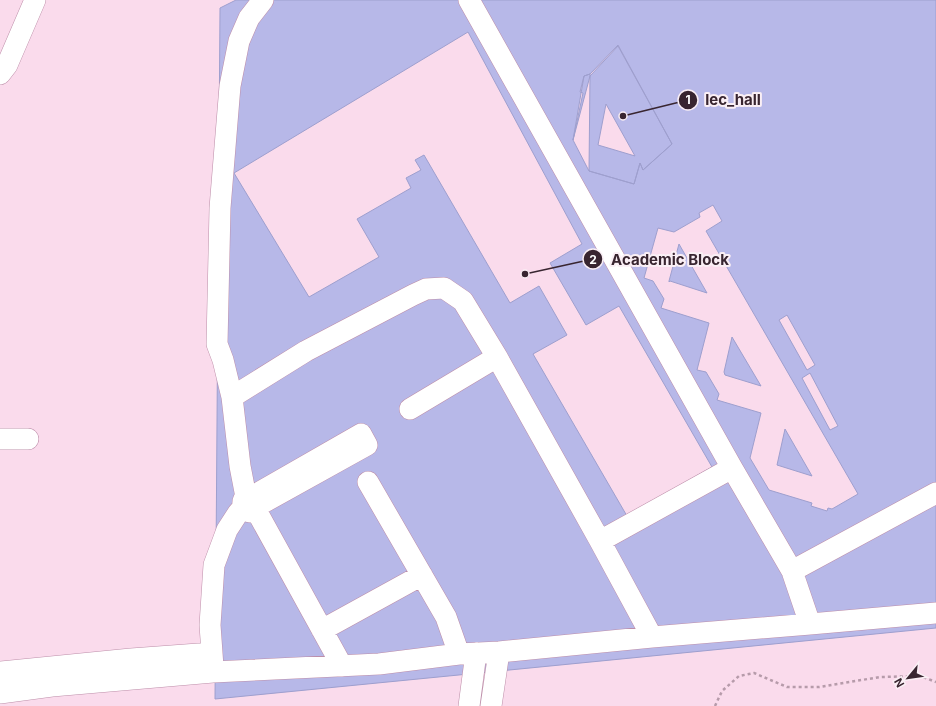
<svg xmlns="http://www.w3.org/2000/svg" width="936" height="706" viewBox="0 0 936 706" font-family="Inter,sans-serif">
	<style>
		.building { fill: #b7b8e8; stroke: #9e9fce; fill-rule: evenodd }
		.lines { fill: none; stroke-linecap: round; stroke-linejoin: round }
		.minor-casing { stroke: #bd8ea9; stroke-width: 22 }
		.path { stroke: #b69baa; stroke-width: 2.5; stroke-dasharray: 3 3; stroke-linecap: butt }
		.minor { stroke: #fff; stroke-width: 21 }
		.leader { fill: none; stroke: #382530; stroke-width: 1.5 }
		.callout-dot { fill: #382530; stroke: #faeff5; stroke-width: 1.5 }
		.mark-label { font-size: 12px; text-anchor: middle; font-weight: bold; fill: #fff }
		.callout-label { font-size: 15px; text-anchor: middle; font-weight: bold; fill: #382530; stroke: #faeff5; stroke-width: 4; stroke-linejoin: round; paint-order: stroke }
	</style>
	<rect width="100%" height="100%" fill="#fadbec"/>
	<!-- building -->
	<path class="building" d="M236 0H936V628L215 699 220 8Z
		M468 32 582 244 550 263 586 325 619 306 712 467 627 516 533 354 567 335 539 286 510 303 424 155 415 160 421 170 406 178 411 188 357 219 379 257 309 297 234 173Z
		M618 45 672 144 643 170 640 163 634 184 589 171 590 76 573 140 584 76 590 74Z
		M618 46 672 144 643 170 640 163 634 184 589 171 573 140 583 93 580 92 584 76 590 74V76ZM606 104 635 156 598 145Z
		M713 205 722 221 706 231 858 494 832 509 828 508 827 511 811 506 812 503 769 490 750 458 761 413 717 400 719 394 706 372 697 370 709 323 661 308 664 299 653 281 644 278 658 228 674 232 700 217 699 213ZM679 244 707 293 670 281 669 282V281ZM732 337 761 386 725 375 724 372ZM785 429 812 476 777 465Z
		M787 315 815 365 807 370 779 320Z
		M810 373 838 426 830 430 802 378Z"/>
	<g class="lines">
		<!-- minor casing -->
		<g class="minor-casing">
			<path id="minor" d="M469 0 732 468 792 571 810 624
				M0 74 7 65 35 0
				M232 397 306 351 413 295 426 289 444 288 463 301 497 357 600 541 652 637
				M410 409 497 357
				M0 439H28
				M368 482 446 617 459 654
				M253 496C271 505 246 521 243 505 242 498 248 495 253 496L361 434 367 445 259 505
				M246 497 240 466 232 397 223 360 217 344 220 208 230 86 239 41 249 18 263 0
				M256 510 342 666
				M600 541 732 468
				M792 571 936 493
				M322 630 422 575
				M213 667 210 625 214 565 227 530 238 513 244 506
				M0 672 131 659 212 653
				M0 693 52 686 213 672 379 664 459 654 499 652 652 637 810 624 936 613
				M469 706 476 653
				M491 706 499 652"/>
		</g>
		<!-- path -->
		<path class="path" d="M715 706 722 691 739 676 754 673 787 687H819L880 677 920 676 936 682"/>
		<!-- minor -->
		<use href="#minor" class="minor"/>
	</g>
	<!-- callouts -->
	<path class="leader" d="M623 116L688 100M525 274L593 259"/>
	<g class="callout-dot">
		<circle cx="623" cy="116" r="4"/>
		<circle cx="525" cy="274" r="4"/>
		<circle cx="688" cy="100" r="10"/>
		<circle cx="593" cy="259" r="10"/>
	</g>
	<g class="mark-label">
		<text x="688" y="104">1</text>
		<text x="593" y="264">2</text>
	</g>
	<g class="callout-label">
		<text x="733" y="105">lec_hall</text>
		<text x="670" y="265">Academic Block</text>
	</g>
	<!-- north arrow -->
	<g transform="translate(908 678) rotate(241)" stroke="#faeff5" stroke-width="3" paint-order="stroke">
	<path d="M0-3L7 15L0 10L-7 15Z" fill="#382530"/>
	<text y="-6" font-size="11" font-weight="bold" text-anchor="middle" fill="#382530">N</text>
	</g>
</svg>
